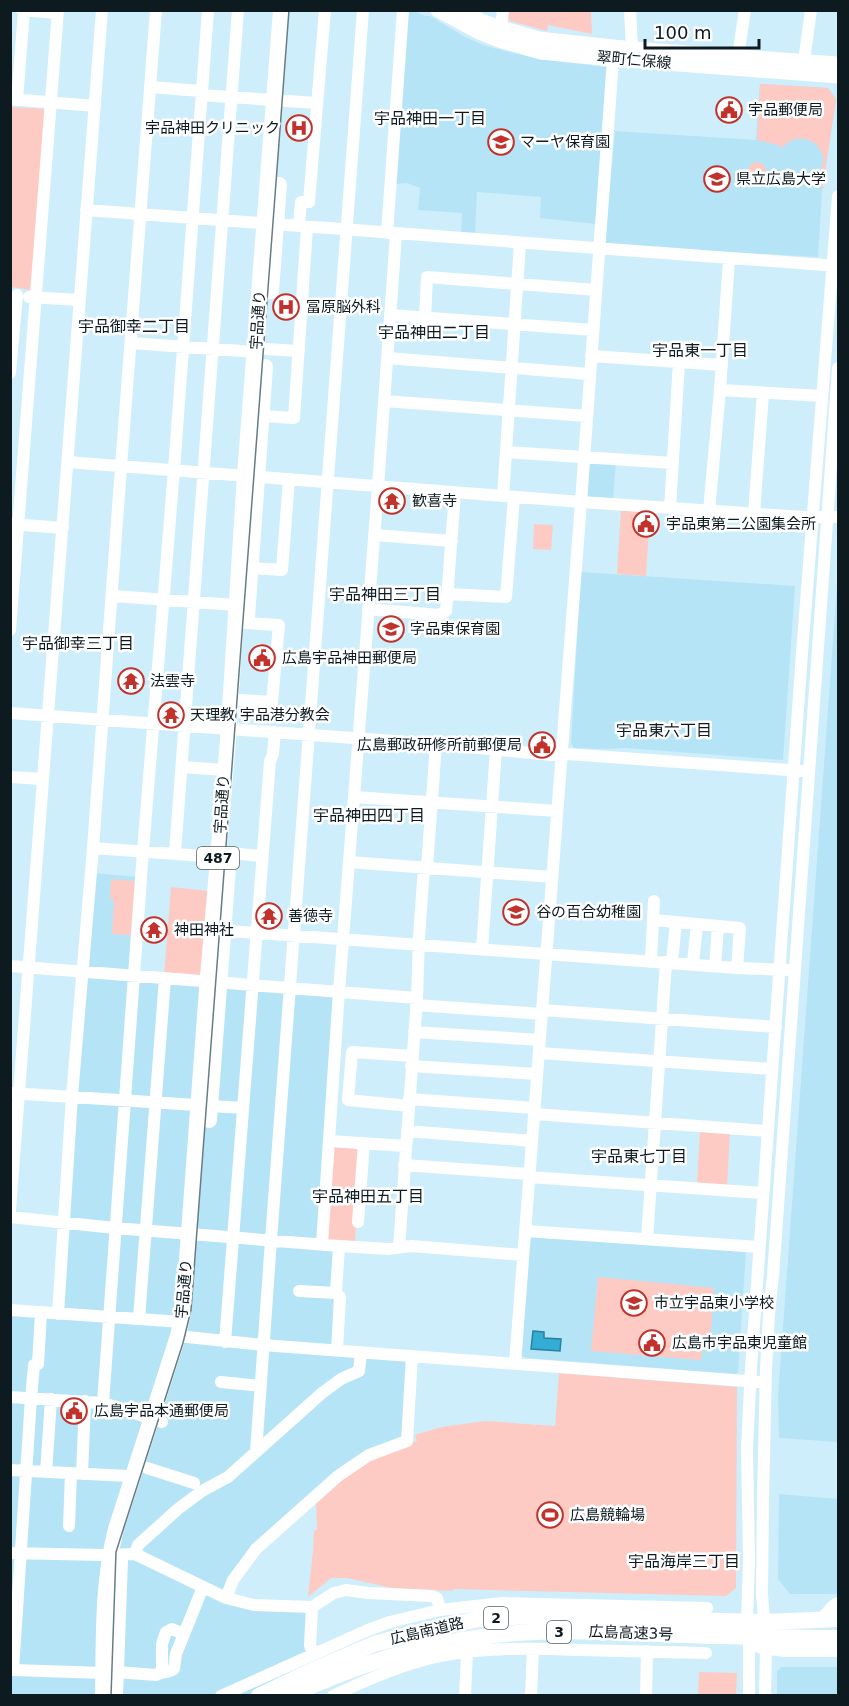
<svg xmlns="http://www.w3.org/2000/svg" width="849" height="1706" viewBox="0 0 849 1706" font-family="'DejaVu Sans','Noto Sans JP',sans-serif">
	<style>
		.built { fill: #b5e4f7 }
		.green { fill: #fdcbc3 }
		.water { fill: #33add5; stroke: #28819f; stroke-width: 1.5 }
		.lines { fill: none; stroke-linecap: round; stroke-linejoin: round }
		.minor { stroke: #fff; stroke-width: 12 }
		.major { stroke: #fff; stroke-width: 15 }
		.highway { stroke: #fff; stroke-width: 16 }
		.tram { stroke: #677d86; stroke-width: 1.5 }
		.labels { text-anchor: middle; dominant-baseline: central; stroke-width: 5; stroke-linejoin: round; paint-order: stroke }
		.shield { fill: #fff; stroke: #565f64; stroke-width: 1.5 }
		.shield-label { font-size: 14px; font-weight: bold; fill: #0d1b21 }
		.street-label { font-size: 15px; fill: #0d1b21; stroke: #fff }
		.poi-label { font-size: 15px; fill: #0d1b21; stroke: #fff; text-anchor: start }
		.neighbourhood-label { font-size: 16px; fill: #0d1b21; stroke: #fff }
	</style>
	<rect width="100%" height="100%" fill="#cfeefb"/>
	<!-- built -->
	<path class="built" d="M407 11H414L425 16H430L465 37 486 46 509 52 539 59 606 67 609 70 596 224 540 218 541 197 477 192 475 236 461 235 462 213 418 210 420 188 407 183 394 184Z
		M760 84 828 88 836 99 822 192 818 257 608 245 605 242 615 131 756 140Z
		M589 459 616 461 613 499 586 497Z
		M581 572 795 586 783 760 625 748 605 749 574 748 571 743Z
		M838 572V1442L779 1438 778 1396Z
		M94 873 138 877 132 968 128 970 90 968 87 965Z
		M86 975 337 994 323 1244 338 1247 336 1350 412 1355 407 1441 370 1455 255 1552 226 1598 310 1607 309 1695H11L10 1310 58 1313Z
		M531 1237 744 1250 746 1252 738 1372 736 1374 527 1358 522 1356 521 1353 529 1243Z
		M779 1494 838 1499V1594H790L778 1579Z
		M782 1667H838V1695H777V1671Z"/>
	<!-- green -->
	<path class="green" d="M506 11H591L592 34 548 25 547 31 510 21 507 16Z
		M760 84 828 88 836 99 822 192C821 186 819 178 820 172 820 169 822 167 823 163 825 151 815 140 804 139 795 137 788 142 782 148L778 145 757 140Z
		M10 107 45 109 31 290 11 287Z
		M748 171a9 9 0 1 1 18 0a9 9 0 1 1-18 0Z
		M621 510 650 512 646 576 617 574Z
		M534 524 553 525 551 550 533 549Z
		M111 879 135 881 131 935 112 934 114 900 110 899Z
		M171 887 209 891 200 977 164 975Z
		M700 1129 730 1131 727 1187 697 1186Z
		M356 1146 361 1151 355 1244 328 1242 331 1147Z
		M598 1277 714 1288 710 1342 703 1341 701 1360 591 1351Z
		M559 1373 737 1387 736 1588 726 1596 453 1589V1591L392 1588 347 1578H331L308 1597 313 1552 314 1530H317L316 1500 349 1472 377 1455 417 1441 415 1435 441 1427 485 1421 555 1426Z
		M699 1672 737 1673 736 1695H698Z"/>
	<!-- water -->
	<path class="water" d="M533 1331 544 1332V1338L561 1339 560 1351 531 1349Z"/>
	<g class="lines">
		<!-- minor -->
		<path class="minor" d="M22 10 57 13
			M500 36 503 10
			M738 56 745 10
			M804 61 811 10
			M150 87 201 91
			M201 95 317 103
			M10 99 95 106
			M17 100 24 11
			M86 210 838 266
			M299 226 301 202H309L325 10
			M387 233 403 10
			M29 297 79 300
			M390 315 593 330
			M425 318 427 277 596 290
			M131 343 256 352
			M266 349 299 351
			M591 356 722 365
			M387 358 589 374
			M10 373 17 295
			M720 390 822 396
			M384 401 587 416
			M263 416 294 418 307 227
			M506 452 673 463
			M68 462 581 502 804 517H838
			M503 496 520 243
			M670 508 679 362
			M709 511 720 390 729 259
			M754 514 763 393
			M12 524 63 528
			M374 535 452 541
			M251 568 282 570 289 479
			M448 594 506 597 514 497
			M113 596 236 605
			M368 609 439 615 446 611 455 493
			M10 630 58 10
			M240 700 272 702 279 625 246 623
			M10 713 436 744 552 755 567 754 802 771
			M182 767 224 770
			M10 777 43 779
			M354 797 557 811
			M93 848 218 857
			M175 853 238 10
			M229 853 262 856
			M349 862 552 877
			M427 867 436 744
			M654 920 740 928 737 968
			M215 930 737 968 788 970
			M482 949 496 749
			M651 961 654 901
			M672 962 676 922
			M693 964 697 924
			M10 966 417 998
			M715 966 718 926
			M416 1005 542 1014
			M542 1010 776 1027
			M414 1032 540 1040
			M539 1053 772 1069
			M411 1066 537 1074
			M10 1093 243 1108
			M409 1099 534 1108
			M409 1106 348 1100 352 1052 412 1056
			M534 1114 768 1131
			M407 1131 532 1141
			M329 1141 406 1146
			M404 1165 529 1174
			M529 1177 763 1193
			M10 1210 102 10
			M10 1217 115 1228 339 1246 388 1249 411 1246 523 1255
			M358 1222 364 1143
			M526 1231 759 1247
			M647 1239 666 962
			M322 1244 339 991 378 487 396 234
			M399 1247 417 998 419 937 424 867
			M299 1291 336 1293
			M10 1310 182 1322
			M41 1313 38 1364 34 1365 31 1398 13 1670 103 1673
			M58 1314 72 1096 93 848 121 467 156 10
			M139 1319 165 978
			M178 1336 263 1345 759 1382
			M225 1342 270 761 273 754 275 732
			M337 1350 340 1297 336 1293 339 1246
			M515 1364 581 502 613 59 632 49 630 10
			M221 1382 261 1386
			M10 1397 103 1403 162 1422
			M103 1403 143 851 174 470 208 10
			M256 1452 271 1240 363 10
			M147 1468 194 1483
			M10 1470 128 1476 133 1477
			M46 1472 51 1399
			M82 1474 85 1401
			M69 1526 71 1473
			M10 1553 103 1555 135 1554 226 1598 254 1605 312 1607 334 1593 346 1590 368 1593 432 1596 437 1598 440 1610
			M135 1554 138 1545 178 1509 202 1491 228 1477 322 1393 341 1379 359 1371 361 1352
			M226 1598 233 1580 256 1549 338 1476 369 1455 407 1441 412 1356
			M312 1607 310 1645 313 1654
			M162 1671V1644L166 1632 172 1629 184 1634
			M116 1672 156 1675C162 1671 168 1673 174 1669L176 1654 203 1587
			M221 1696 368 1630 390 1622 440 1610 502 1603 707 1608
			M333 1696C366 1680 400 1665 436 1657 483 1647 530 1648 578 1650 621 1651 663 1652 706 1653
			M465 1696 467 1652
			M531 1696 533 1649
			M646 1696 647 1651
			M749 1696V1645L747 1622 749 1559 747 1448 751 1368 802 653 838 196
			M765 1696 766 1646 762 1594 763 1498 766 1369 769 1313 773 1276 838 368"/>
		<!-- major -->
		<path class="major" d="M438 10 477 31 499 40 541 52 613 59 838 76
			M460 10 481 21 501 28 539 39 632 49 838 64"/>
		<!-- highway -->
		<path class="highway" d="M271 291 279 185
			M247 617 265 367
			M209 1120 229 855
			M823 1620 834 1608 838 1605
			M761 1646 786 1649H838
			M103 1696C104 1640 102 1583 116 1529L178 1336 183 1314 207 989 228 740 245 475 281 10
			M115 1696 120 1560
			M259 1696 311 1671 374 1644 439 1627 480 1619 528 1616 763 1622 838 1619
			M289 1696C352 1666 420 1645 489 1636 546 1628 604 1632 661 1634 720 1637 779 1637 838 1638"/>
		<!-- tram -->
		<path class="tram" d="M111 1696 116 1552 183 1343 191 1310 289 10"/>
	</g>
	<!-- icons -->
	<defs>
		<g id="civic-ring" transform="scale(1.35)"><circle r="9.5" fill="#fff" stroke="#c0322b" stroke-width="1.5"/><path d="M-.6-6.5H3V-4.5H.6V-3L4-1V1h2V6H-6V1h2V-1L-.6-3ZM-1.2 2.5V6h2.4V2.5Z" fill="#c0322b"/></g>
		<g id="hospital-ring" transform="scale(1.35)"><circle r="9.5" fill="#fff" stroke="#c0322b" stroke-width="1.5"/><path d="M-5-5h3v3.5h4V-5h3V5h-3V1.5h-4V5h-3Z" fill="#c0322b"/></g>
		<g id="school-ring" transform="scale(1.35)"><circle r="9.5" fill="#fff" stroke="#c0322b" stroke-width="1.5"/><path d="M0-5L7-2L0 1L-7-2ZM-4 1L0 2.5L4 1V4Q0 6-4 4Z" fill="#c0322b"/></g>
		<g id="university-ring" transform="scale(1.35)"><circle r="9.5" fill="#fff" stroke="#c0322b" stroke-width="1.5"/><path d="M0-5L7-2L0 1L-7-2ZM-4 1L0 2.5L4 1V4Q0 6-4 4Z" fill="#c0322b"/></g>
		<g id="temple-ring" transform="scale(1.35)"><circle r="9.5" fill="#fff" stroke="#c0322b" stroke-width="1.5"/><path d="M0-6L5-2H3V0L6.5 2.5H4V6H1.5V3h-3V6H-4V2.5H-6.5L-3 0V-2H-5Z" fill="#c0322b"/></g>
		<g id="stadium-ring" transform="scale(1.35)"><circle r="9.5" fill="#fff" stroke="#c0322b" stroke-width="1.5"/><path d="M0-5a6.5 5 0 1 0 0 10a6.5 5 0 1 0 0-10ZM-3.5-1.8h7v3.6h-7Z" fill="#c0322b"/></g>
	</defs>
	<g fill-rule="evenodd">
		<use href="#civic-ring" x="729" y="110"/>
		<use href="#hospital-ring" x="299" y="128"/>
		<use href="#school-ring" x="501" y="142"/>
		<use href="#university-ring" x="717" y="179"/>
		<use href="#hospital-ring" x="286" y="307"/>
		<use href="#temple-ring" x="392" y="501"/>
		<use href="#civic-ring" x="646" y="524"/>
		<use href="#school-ring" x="391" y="629"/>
		<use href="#civic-ring" x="262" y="658"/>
		<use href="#temple-ring" x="131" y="681"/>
		<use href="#temple-ring" x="171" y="715"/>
		<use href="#civic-ring" x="542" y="745"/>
		<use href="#school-ring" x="516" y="912"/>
		<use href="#temple-ring" x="269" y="916"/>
		<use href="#temple-ring" x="154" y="930"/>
		<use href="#school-ring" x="634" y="1303"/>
		<use href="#civic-ring" x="652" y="1343"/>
		<use href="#civic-ring" x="74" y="1411"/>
		<use href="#stadium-ring" x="550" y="1515"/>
	</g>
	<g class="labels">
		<!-- shield labels -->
		<g class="shield">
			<rect x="197" y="847" width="42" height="22" rx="4.5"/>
			<rect x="484" y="1607" width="24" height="22" rx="4.5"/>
			<rect x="547" y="1621" width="24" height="22" rx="4.5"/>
		</g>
		<g class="shield-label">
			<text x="218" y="858">487</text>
			<text x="496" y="1618">2</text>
			<text x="559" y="1632">3</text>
		</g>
		<!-- street labels -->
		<g class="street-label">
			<text transform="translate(634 60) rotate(5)">翠町仁保線</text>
			<text transform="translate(258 320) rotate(-86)">宇品通り</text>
			<text transform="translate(222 804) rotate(-86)">宇品通り</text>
			<text transform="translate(184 1289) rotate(-85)">宇品通り</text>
			<text transform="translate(427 1631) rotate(-13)">広島南道路</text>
			<text transform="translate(631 1633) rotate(2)">広島高速3号</text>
		</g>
		<!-- poi labels -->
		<g class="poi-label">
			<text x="748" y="110">宇品郵便局</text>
			<text x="280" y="128" text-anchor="end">宇品神田クリニック</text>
			<text x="520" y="142">マーヤ保育園</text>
			<text x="736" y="179">県立広島大学</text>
			<text x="306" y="307">冨原脳外科</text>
			<text x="412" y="501">歓喜寺</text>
			<text x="666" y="524">宇品東第二公園集会所</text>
			<text x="410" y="629">字品東保育園</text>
			<text x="282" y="658">広島宇品神田郵便局</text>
			<text x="150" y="681">法雲寺</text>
			<text x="190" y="715">天理教 宇品港分教会</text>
			<text x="522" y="745" text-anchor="end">広島郵政研修所前郵便局</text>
			<text x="536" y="912">谷の百合幼稚園</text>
			<text x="288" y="916">善徳寺</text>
			<text x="174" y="930">神田神社</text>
			<text x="654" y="1303">市立宇品東小学校</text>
			<text x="672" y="1343">広島市宇品東児童館</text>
			<text x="94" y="1411">広島宇品本通郵便局</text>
			<text x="570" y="1515">広島競輪場</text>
		</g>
		<!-- neighbourhood labels -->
		<g class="neighbourhood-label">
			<text x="430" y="118">宇品神田一丁目</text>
			<text x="134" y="326">宇品御幸二丁目</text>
			<text x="434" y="332">宇品神田二丁目</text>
			<text x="700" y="350">宇品東一丁目</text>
			<text x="385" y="594">宇品神田三丁目</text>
			<text x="78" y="643">宇品御幸三丁目</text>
			<text x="664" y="730">宇品東六丁目</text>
			<text x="369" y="815">宇品神田四丁目</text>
			<text x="639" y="1156">宇品東七丁目</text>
			<text x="368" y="1196">宇品神田五丁目</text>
			<text x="684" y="1561">宇品海岸三丁目</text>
		</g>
	</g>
	<!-- border -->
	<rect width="849" height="1706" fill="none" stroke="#0d1b21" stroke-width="24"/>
	<!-- scale -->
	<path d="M645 39v9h114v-9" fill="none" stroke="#0d1b21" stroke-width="3"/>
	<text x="654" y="39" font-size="18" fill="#0d1b21" stroke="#ffffff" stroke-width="4.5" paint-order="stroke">100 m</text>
</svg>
